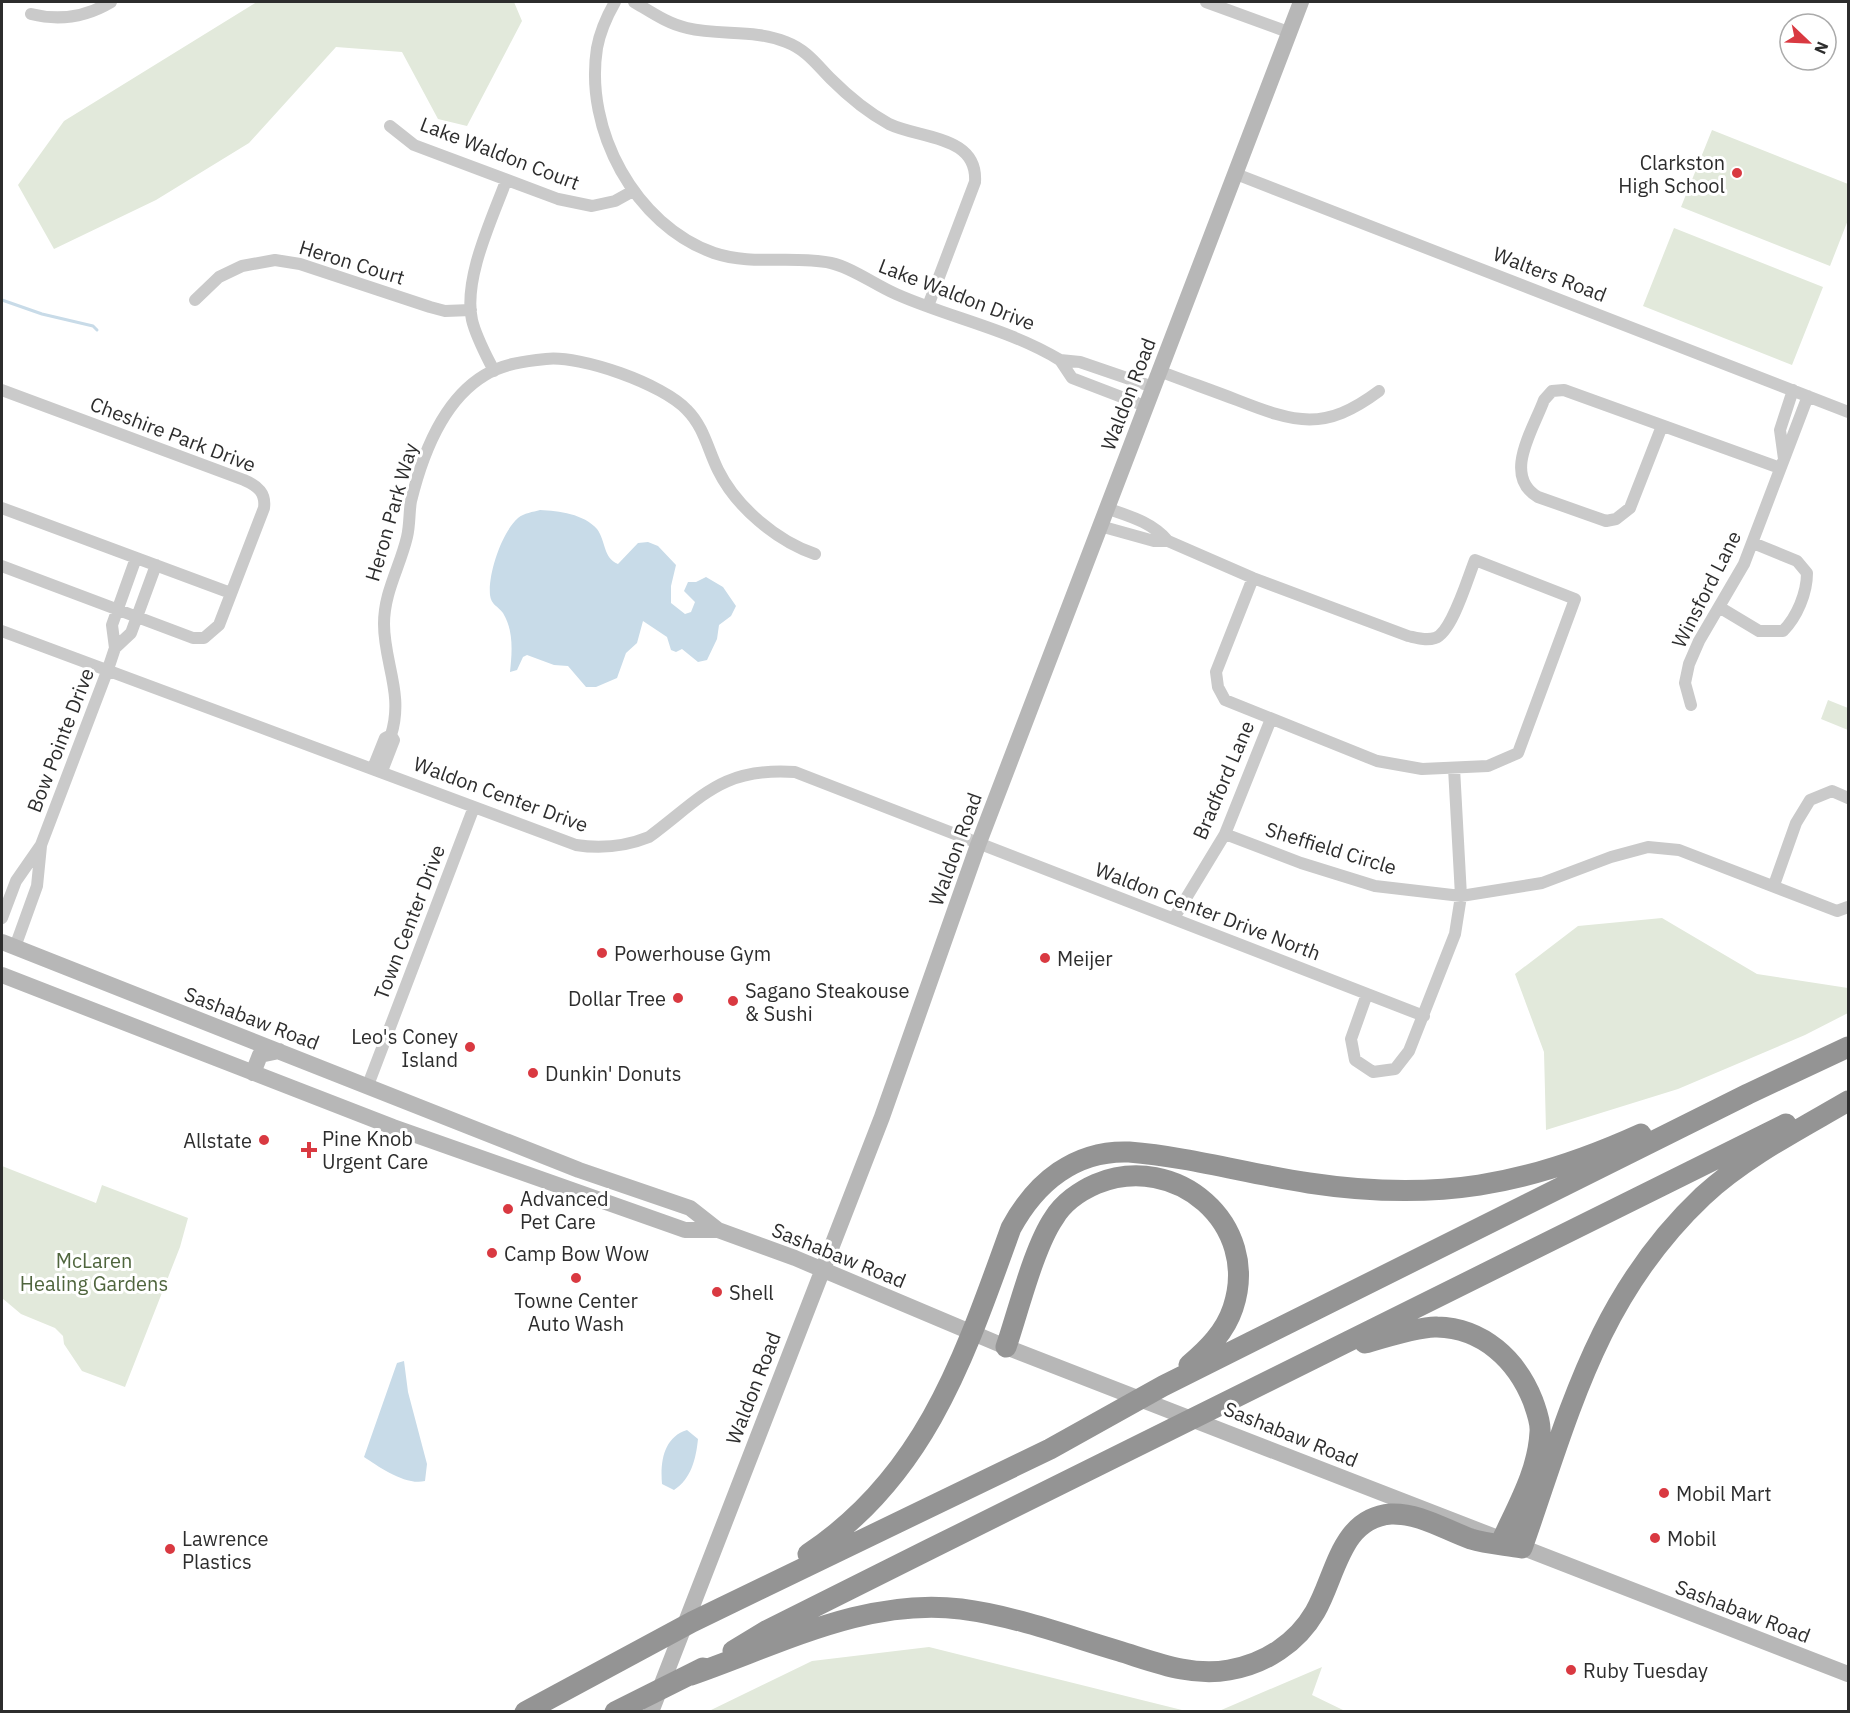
<svg xmlns="http://www.w3.org/2000/svg" width="1850" height="1713" viewBox="0 0 1850 1713" font-family="'IBM Plex Sans',sans-serif">
	<style>
		.green { fill: #e2e9db }
		.water { fill: #c8dbe8 }
		.lines { fill: none; stroke-linecap: round; stroke-linejoin: round }
		.stream { stroke: #c8dbe8; stroke-width: 3 }
		.street { stroke: #cacaca; stroke-width: 12 }
		.secondary { stroke: #b7b7b7; stroke-width: 16 }
		.highway { stroke: #949494; stroke-width: 21 }
		.poi-dot { fill: #d93941; stroke: #fff; stroke-width: 2 }
		.labels { text-anchor: middle; dominant-baseline: central; stroke-width: 6; stroke-linejoin: round; paint-order: stroke }
		.street-label { font-size: 20px; fill: #2d2d2d; stroke: #fff }
		.poi-label { font-size: 20px; fill: #2d2d2d; stroke: #fff; text-anchor: start }
		.park-label { font-size: 20px; fill: #4f653d; stroke: #fff }
	</style>
	<rect width="100%" height="100%" fill="#fff"/>
	<!-- green -->
	<path class="green" d="M257 2H514L522 21 467 126 438 119 402 52 336 47 249 143 156 200 54 249 18 185 64 121Z
		M1712 130 1848 184V220L1830 266 1681 207Z
		M1674 228 1823 287 1792 365 1643 306Z
		M1828 700 1848 708V730L1821 719Z
		M1662 918 1757 974 1848 988V1013L1805 1035 1678 1089 1546 1130 1544 1052 1515 974 1578 926Z
		M2 1166 96 1203 102 1185 188 1218 180 1247 125 1387 82 1371 64 1344 63 1336 55 1328 21 1314 2 1298Z
		M929 1647 1186 1711H709L812 1661Z
		M1322 1667 1312 1695 1345 1711H1219Z"/>
	<!-- water -->
	<path class="water" d="M540 510C559 511 584 514 597 529 606 541 603 558 618 564L638 543 648 542 658 546 676 565 671 586V603L685 614 691 612 695 602 684 591 688 582H696L706 577 723 587 736 606 731 616 719 625 717 639 707 660 698 662 682 649 676 652 671 650 667 637 643 621 637 643 626 653 617 678 596 687H586L568 666 554 665 527 655 523 657 517 670 510 672C512 653 514 631 503 613 498 606 491 605 490 595 488 573 502 532 518 518 524 513 533 512 540 510Z
		M404 1361 408 1392 427 1464 425 1481C406 1486 379 1467 364 1457L397 1363Z
		M687 1430 698 1439C696 1459 691 1479 674 1490L662 1484C660 1461 664 1437 687 1430Z"/>
	<g class="lines">
		<!-- stream -->
		<path class="stream" d="M2 300 42 314 93 326 97 330"/>
		<!-- street -->
		<path class="street" d="M615 2C607 16 600 32 597 48 584 130 635 225 714 253 753 266 792 255 831 263 853 268 875 285 896 294 950 318 1009 329 1060 360
			M634 2C651 12 668 24 687 28 720 36 754 29 786 42 807 50 817 65 831 79 848 96 869 113 889 124 920 139 978 135 975 182L928 306
			M1206 2 1288 32
			M31 14C59 21 86 17 111 2
			M390 126 414 145 558 199 592 206 615 201 633 191
			M1236 174 1848 412
			M195 300 219 277 242 266 275 260 300 264 430 307 445 311 471 310
			M494 371C486 355 476 337 472 320 463 279 492 219 506 181
			M1159 371C1185 381 1211 390 1237 400 1296 423 1324 432 1379 391
			M2 390 244 480C258 486 266 493 264 508L219 625 204 638H193L2 566
			M1793 390 1780 430 1784 459 1808 396
			M1145 406 1072 378 1060 360 1080 362 1153 387
			M1662 426 1630 508 1616 519 1606 521 1538 497C1502 476 1533 430 1544 400L1552 391 1564 390 1780 468
			M2 508 231 593
			M1100 526 1154 541H1168C1152 522 1129 516 1106 508
			M1168 541 1253 578 1408 636C1417 638 1426 641 1435 638 1452 633 1468 577 1475 560L1575 599 1518 753 1488 766 1422 769 1377 761 1225 700 1218 687 1216 672 1253 578
			M1719 607 1759 631H1783C1797 617 1807 593 1807 573L1797 561 1753 543
			M2 631 576 845C601 849 624 847 649 837 703 797 721 767 795 772L1424 1016
			M115 648 131 633 156 565
			M1691 705 1685 683 1689 664 1699 641 1744 564 1784 459
			M391 735C404 694 384 663 384 624 384 592 400 567 407 537 410 525 409 512 411 501 422 456 443 400 485 375 503 364 525 361 546 359 581 355 663 384 687 410 704 427 708 450 718 470 736 507 777 541 815 554
			M373 768 385 738 391 735 394 740 382 771
			M1225 834 1301 863 1375 886 1461 896 1542 883 1611 857 1648 847 1679 850 1837 911 1848 907
			M1774 885 1796 823 1810 800 1832 791 1848 798
			M2 918 16 881 41 845 108 669 115 648 112 625 136 558
			M1174 918 1225 834 1271 719
			M15 947 37 886 41 846
			M1367 994 1351 1039 1355 1060 1373 1072 1395 1069 1409 1051 1455 934 1461 896 1454 768
			M368 1085 474 807"/>
		<!-- secondary -->
		<path class="secondary" d="M2 942 579 1170 690 1208 718 1230 795 1258 1006 1347 1848 1674
			M2 975 393 1127 685 1230H718
			M253 1073 260 1055 279 1051
			M651 1712 882 1117 978 845 1301 2"/>
		<!-- highway -->
		<path class="highway" d="M1365 1343C1382 1338 1421 1326 1437 1327 1483 1328 1517 1360 1533 1401 1536 1410 1541 1422 1540 1432 1538 1471 1518 1505 1502 1540
			M1006 1347C1018 1312 1034 1247 1054 1218 1063 1203 1080 1191 1096 1184 1176 1151 1261 1224 1233 1308 1225 1332 1208 1349 1189 1365
			M808 1554C926 1476 965 1355 1011 1228 1036 1182 1075 1150 1129 1152 1190 1157 1249 1174 1309 1183 1435 1202 1526 1186 1641 1134
			M733 1651 766 1631 930 1549 1786 1124
			M691 1675C778 1645 867 1597 961 1609 1015 1616 1068 1636 1119 1651 1155 1662 1191 1677 1229 1670 1265 1664 1297 1643 1315 1612 1336 1576 1340 1518 1391 1514 1420 1513 1445 1530 1471 1539 1487 1544 1506 1545 1522 1548 1569 1415 1596 1297 1703 1196 1745 1157 1800 1129 1848 1101
			M525 1712 692 1622 1050 1449 1163 1386 1748 1094 1848 1047
			M615 1712 703 1668"/>
	</g>
	<!-- markers -->
	<g class="poi-dot">
		<circle cx="1737" cy="173" r="6"/>
		<circle cx="602" cy="953" r="6"/>
		<circle cx="1045" cy="958" r="6"/>
		<circle cx="678" cy="998" r="6"/>
		<circle cx="733" cy="1001" r="6"/>
		<circle cx="470" cy="1047" r="6"/>
		<circle cx="533" cy="1073" r="6"/>
		<circle cx="264" cy="1140" r="6"/>
		<path d="M306 1141h6v6h6v6h-6v6h-6v-6h-6v-6h6z"/>
		<circle cx="508" cy="1209" r="6"/>
		<circle cx="492" cy="1253" r="6"/>
		<circle cx="576" cy="1278" r="6"/>
		<circle cx="717" cy="1292" r="6"/>
		<circle cx="1664" cy="1493" r="6"/>
		<circle cx="1655" cy="1538" r="6"/>
		<circle cx="170" cy="1549" r="6"/>
		<circle cx="1571" cy="1670" r="6"/>
	</g>
	<g class="labels">
		<!-- street labels -->
		<g class="street-label">
			<text transform="translate(500 153) rotate(21)">Lake Waldon Court</text>
			<text transform="translate(352 262) rotate(17)">Heron Court</text>
			<text transform="translate(1550 274) rotate(21)">Walters Road</text>
			<text transform="translate(957 294) rotate(21)">Lake Waldon Drive</text>
			<text transform="translate(1128 394) rotate(-69)">Waldon Road</text>
			<text transform="translate(173 434) rotate(21)">Cheshire Park Drive</text>
			<text transform="translate(391 512) rotate(-74)">Heron Park Way</text>
			<text transform="translate(1706 589) rotate(-63)">Winsford Lane</text>
			<text transform="translate(60 740) rotate(-69)">Bow Pointe Drive</text>
			<text transform="translate(1223 780) rotate(-67)">Bradford Lane</text>
			<text transform="translate(501 794) rotate(20)">Waldon Center Drive</text>
			<text transform="translate(1331 848) rotate(17)">Sheffield Circle</text>
			<text transform="translate(955 849) rotate(-70)">Waldon Road</text>
			<text transform="translate(1208 911) rotate(21)">Waldon Center Drive North</text>
			<text transform="translate(409 922) rotate(-69)">Town Center Drive</text>
			<text transform="translate(252 1018) rotate(21)">Sashabaw Road</text>
			<text transform="translate(839 1255) rotate(22)">Sashabaw Road</text>
			<text transform="translate(753 1388) rotate(-69)">Waldon Road</text>
			<text transform="translate(1291 1434) rotate(22)">Sashabaw Road</text>
			<text transform="translate(1743 1611) rotate(21)">Sashabaw Road</text>
		</g>
		<!-- poi labels -->
		<g class="poi-label">
			<text x="1725" y="162" text-anchor="end">Clarkston<tspan x="1725" dy="23">High School</tspan></text>
			<text x="614" y="953">Powerhouse Gym</text>
			<text x="1057" y="958">Meijer</text>
			<text x="745" y="990">Sagano Steakouse<tspan x="745" dy="23">&amp; Sushi</tspan></text>
			<text x="666" y="998" text-anchor="end">Dollar Tree</text>
			<text x="458" y="1036" text-anchor="end">Leo's Coney<tspan x="458" dy="23">Island</tspan></text>
			<text x="545" y="1073">Dunkin' Donuts</text>
			<text x="322" y="1138">Pine Knob<tspan x="322" dy="23">Urgent Care</tspan></text>
			<text x="252" y="1140" text-anchor="end">Allstate</text>
			<text x="520" y="1198">Advanced<tspan x="520" dy="23">Pet Care</tspan></text>
			<text x="504" y="1253">Camp Bow Wow</text>
			<text x="729" y="1292">Shell</text>
			<text x="576" y="1300" text-anchor="middle">Towne Center<tspan x="576" dy="23">Auto Wash</tspan></text>
			<text x="1676" y="1493">Mobil Mart</text>
			<text x="182" y="1538">Lawrence<tspan x="182" dy="23">Plastics</tspan></text>
			<text x="1667" y="1538">Mobil</text>
			<text x="1583" y="1670">Ruby Tuesday</text>
		</g>
		<!-- park labels -->
		<g class="park-label">
			<text x="94" y="1260">McLaren<tspan x="94" dy="23">Healing Gardens</tspan></text>
		</g>
	</g>
	<!-- border -->
	<rect width="1850" height="1713" fill="none" stroke="#2d2d2d" stroke-width="6"/>
	<!-- north arrow -->
	<g transform="translate(1808 42) rotate(113)"><circle r="28" fill="#ffffff" stroke="#ababab" stroke-width="1.5"/>
	<path d="M0-4.5L10 22L0 15L-10 22Z" fill="#d93941"/>
	<text y="-9" font-size="16" font-weight="bold" text-anchor="middle" fill="#2d2d2d">N</text>
	</g>
</svg>
